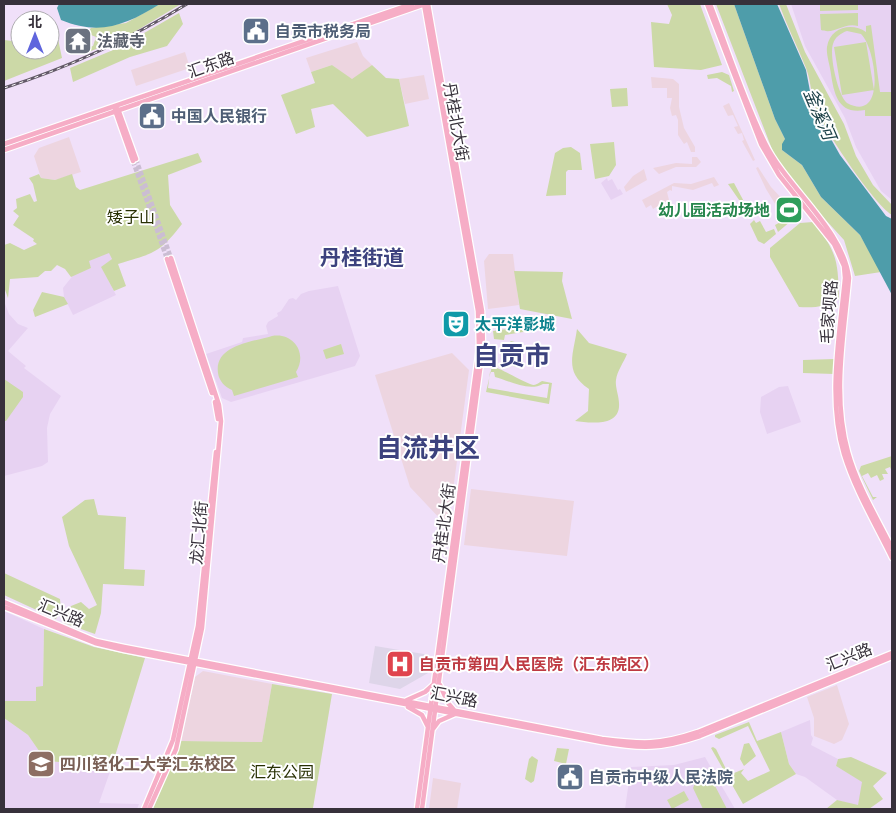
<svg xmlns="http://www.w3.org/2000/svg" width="896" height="813" viewBox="0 0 896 813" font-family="'Roboto Condensed','Noto Sans SC',sans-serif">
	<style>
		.commercial { fill: #edd5e0 }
		.built { fill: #e7d2f2 }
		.medical { fill: #ded5e9 }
		.green { fill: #ccd9a7; fill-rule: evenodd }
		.water { fill: #4e9daa }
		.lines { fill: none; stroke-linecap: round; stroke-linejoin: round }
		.major-tunnel { stroke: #cbbdd3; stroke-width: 4.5; stroke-dasharray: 4.5 2; stroke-linecap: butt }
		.major-casing { stroke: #fff; stroke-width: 7 }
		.major { stroke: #f6adc6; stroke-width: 4.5 }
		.rail-casing { stroke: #625967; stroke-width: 3 }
		.rail { stroke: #fff; stroke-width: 1; stroke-dasharray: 4; stroke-linecap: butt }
		.labels { text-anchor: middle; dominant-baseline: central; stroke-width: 4; stroke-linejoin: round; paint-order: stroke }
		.service-label { font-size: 16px; font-weight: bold; fill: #4e5e75; stroke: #fff; text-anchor: start }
		.worship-label { font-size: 16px; font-weight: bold; fill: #5b616d; stroke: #fff; text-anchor: start }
		.street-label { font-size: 16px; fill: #37313b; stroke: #fff }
		.leisure-label { font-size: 16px; font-weight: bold; fill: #27864d; stroke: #fff; text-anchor: end }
		.park-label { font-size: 16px; fill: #283003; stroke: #fff }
		.culture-label { font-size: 16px; font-weight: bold; fill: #0d838f; stroke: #fff; text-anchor: start }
		.health-label { font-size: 16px; font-weight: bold; fill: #be3a42; stroke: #fff; text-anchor: start }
		.education-label { font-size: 16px; font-weight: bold; fill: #785e54; stroke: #fff; text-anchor: start }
		.water-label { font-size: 18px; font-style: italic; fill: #193e45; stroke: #fff }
		.district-label { font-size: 21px; font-weight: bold; fill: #3c427e; stroke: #fff }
		.town-label { font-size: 26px; font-weight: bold; fill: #3c427e; stroke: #fff }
	</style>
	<rect width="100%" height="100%" fill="#f0e0f9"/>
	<!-- commercial -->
	<path class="commercial" d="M357 42 363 56 372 65 352 80 332 65 311 72 306 58Z
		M185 52 190 68 136 86 131 70Z
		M424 75 429 99 405 104 399 79Z
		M651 77 673 79 679 84V107L684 128 695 147V152H691L687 142 684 144 678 135V120L676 115 672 116 670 108 672 98H667V88H652Z
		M729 103 755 160 753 161 742 141 744 140 742 133 738 134 734 127 738 126 733 115 728 116 723 106Z
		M69 137 81 172 55 180 41 178 34 156 39 148Z
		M692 157H697L701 162 696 167H676L659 174 653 168 676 163 692 164Z
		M758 167 771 187 787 204 785 220 766 189 756 168Z
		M644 169 647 180 626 192 624 187 633 176Z
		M714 177 719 185 714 187 712 183 693 190 672 186V191L674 192 670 190 667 192 669 200 653 209 651 205 646 208 642 200 674 183 691 184Z
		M489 254H513L519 305 488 309 484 261Z
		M452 353 469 370 449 521 444 523 410 487 375 375Z
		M471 489 574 501 567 556 464 545Z
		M203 671 272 684 262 742 181 741 195 677Z
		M837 685 849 724 842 740 834 744 814 736V718L807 697Z
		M433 778 461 783 457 809H429Z"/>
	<!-- built -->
	<path class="built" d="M791 4H892V200L881 191 856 147 845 118 805 46Z
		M607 178 608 181 612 179 618 190 620 189 623 194 611 200 601 183Z
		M109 252 112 259 102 268 116 295 73 315 64 297 63 288 74 274 91 268 88 261Z
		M338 286 360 356 355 366 231 402 222 398 206 354 242 342 243 338 268 334 266 326 268 322 278 316 277 313 281 311 289 299 293 298 296 300 301 294 309 291Z
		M4 301 9 314 18 324 28 328 8 351 26 366 24 368 61 396 50 414 47 428 48 462 42 466 4 476Z
		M788 386 801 422 767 434 760 412 761 397 779 387Z
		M4 611 44 629 43 687 36 701H4Z
		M4 718 28 735 46 761 112 766 99 803 139 804 137 809H4Z
		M810 720 811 735 813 738 811 745 838 759 836 766 863 782 858 806 837 800 805 777 796 774 789 764 781 732Z
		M705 757 735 809H625L631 767 674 765Z"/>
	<!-- medical -->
	<path class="medical" d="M375 646 430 655 428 673 400 689 369 683Z"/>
	<!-- green -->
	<path class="green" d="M160 4H181L131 34 89 52 86 48 93 46 96 37 86 33 91 28 126 23Z
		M667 4H700L722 65 701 70 654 67 651 22 669 24 672 15Z
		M716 4H734L775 119 785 139 782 150 802 165 821 197 860 235 881 272 855 276 844 240 803 195 775 157Z
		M779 4H786L805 52 844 124 856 156 873 185 892 205V215C873 203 825 131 816 109 811 96 811 81 806 68 797 46 787 26 779 4Z
		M820 4H858V10L820 11Z
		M179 13 183 24 167 46 130 57 73 82 70 68 118 48Z
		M858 13V26C843 22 835 35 821 30L820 14Z
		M871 25 880 92H892L891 116H865V110C839 115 834 95 831 74 830 65 826 55 827 47 830 27 852 22 866 32V26ZM847 31 861 34C876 48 887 124 847 103 838 96 829 55 833 44 835 37 841 33 847 31Z
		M57 34 62 58 4 81V40L20 42V50H50V35Z
		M866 42 874 90 842 95 834 47Z
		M332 65 352 79 372 65 386 78 399 79 409 126 367 137 333 104 311 109 315 127 296 134 281 95 315 83 311 72Z
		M722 72 729 75 734 91 732 92 731 86 717 78 708 79 707 75Z
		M627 88 628 106 612 107 610 89Z
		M614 142 616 165 609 176 595 179 590 144Z
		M571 147 580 153 582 170H568L566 172V195L546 196 555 153 563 148Z
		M198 153 202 162 168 175 170 205 182 224C158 255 153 253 118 264L126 286 114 291 101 267 112 259 109 253 89 261 91 268 71 277 65 269 57 265 51 271H45L38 277 10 279 8 298 4 287V245L10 243 24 250 37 244 33 241 34 239 13 225 19 216 13 211 17 208 16 199 30 194 34 202 37 201 33 184 29 178 39 174 41 178 55 180 72 174 76 187 80 190Z
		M734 183 748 209 746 210 728 184Z
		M787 204 798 215 778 232 775 225 786 219Z
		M754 220 756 223 760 221 766 232 774 229 776 234 764 244 758 241 750 224Z
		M813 222C837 252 838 260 839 299 827 307 813 308 799 307L770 257V248L800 223Z
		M514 271 563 272 562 281 572 319 520 309Z
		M42 292 64 297 68 304 35 317 33 310Z
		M528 326 534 327 535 330 505 335 504 340 494 339 493 331Z
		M577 329 589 343 627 354C624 362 617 371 616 380 615 387 619 396 619 403 621 427 590 423 575 421L588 411 589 389C564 372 573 356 577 329Z
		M272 336C293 332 308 353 296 372L298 377 234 396 232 390C225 387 219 381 218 373 214 345 253 342 272 336Z
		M511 341 522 344 519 365 516 367 505 363 508 344Z
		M341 344 344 354 326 359 323 350Z
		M834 359V374L803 373V360Z
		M492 366C500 368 531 386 534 385 536 385 540 382 542 381L552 383 549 404 486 392ZM490 372H494L495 377C510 381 529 392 543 384H549L547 398 488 388Z
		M4 379 23 392V397L6 421H4Z
		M892 456V472L890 467 885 469 888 474H882L884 479 880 481 877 475 871 478 868 473 862 476 873 497H877L873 500 859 471 861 466Z
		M94 499 98 515 126 517 124 569 145 570 144 586 103 584 101 613 95 634 64 623 71 606 81 602 89 609 97 605 69 546 62 517 85 500Z
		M4 573 60 599 61 609 56 619 4 595Z
		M44 629 94 647 145 658 112 766 46 761 28 735 4 718V701H36V687L43 686Z
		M272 684 332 694 313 808 153 809 181 741 262 742Z
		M749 722 757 741 781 732 789 764 796 774 743 804 711 748 713 747 716 749 729 775 744 769 741 773 748 781 770 771 748 726 719 739 715 737V735Z
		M749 743 756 756 744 766 740 759 744 744Z
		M557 748 569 749 566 764 554 761Z
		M532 756 538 760 534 781 531 783 525 779 529 759Z
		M851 757 887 773 873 786 883 799 869 809H826L837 800 858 805 862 782 836 766 838 759Z
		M705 778 713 782 727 809H703L693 788 696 781Z
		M684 791 689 800 672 809 667 800Z"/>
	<!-- water -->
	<path class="water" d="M59 4H160C126 25 100 36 61 20L57 8Z
		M734 4H777L806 70 813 107 840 155 886 216 892 219V295L860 235 821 197 802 165 782 150V144L785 139 775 119Z"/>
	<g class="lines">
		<!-- major-tunnel -->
		<path class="major-tunnel" d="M136 159 171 258
			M133 161 167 259"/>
		<!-- major casing -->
		<g class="major-casing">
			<path id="major" d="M707 4 761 144 779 175 834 244 844 266 845 278C840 334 827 398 844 454 855 490 876 525 892 558
				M710 4C728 50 743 98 765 143 787 188 843 229 849 278 844 334 832 396 848 452 857 485 877 518 892 548
				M118 109 136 159
				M115 110 133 161
				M4 144 412 4
				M4 150 425 4
				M167 259 212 393
				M215 402 218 419
				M4 602 96 641 124 647 602 739C642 744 660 745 698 732L892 653
				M4 607 95 643 124 650 602 742C642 749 661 749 700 736L892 657
				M440 685 448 703 454 710
				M407 700 425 692 434 684
				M408 707 422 715 428 727
				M433 729 439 721 455 714
				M144 809 173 740 198 626 216 452
				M149 809 176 749 202 628 221 421 219 405 171 258
				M417 809 479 348 478 311 424 4
				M422 809 483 347 482 311 428 4"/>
		</g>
		<!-- major -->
		<use href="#major" class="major"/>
		<!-- rail casing -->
		<g class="rail-casing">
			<path id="rail" d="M4 88C70 67 128 40 187 4"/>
		</g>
		<!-- rail -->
		<use href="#rail" class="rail"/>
	</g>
	<!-- icons -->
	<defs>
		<g id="civic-square" transform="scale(1.4375)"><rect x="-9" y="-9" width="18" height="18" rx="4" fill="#5c6f8a" stroke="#fff"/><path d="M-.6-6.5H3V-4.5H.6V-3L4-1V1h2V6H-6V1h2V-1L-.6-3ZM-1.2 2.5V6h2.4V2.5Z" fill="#fff"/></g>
		<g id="temple-square" transform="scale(1.4375)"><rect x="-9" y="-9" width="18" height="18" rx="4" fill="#6b7280" stroke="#fff"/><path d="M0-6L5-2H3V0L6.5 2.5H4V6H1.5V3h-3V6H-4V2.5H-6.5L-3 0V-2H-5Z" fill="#fff"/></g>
		<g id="stadium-square" transform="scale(1.4375)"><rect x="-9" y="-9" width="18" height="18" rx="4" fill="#2e9e5b" stroke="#fff"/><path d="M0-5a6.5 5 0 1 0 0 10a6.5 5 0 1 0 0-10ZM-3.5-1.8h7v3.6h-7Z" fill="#fff"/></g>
		<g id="theatre-square" transform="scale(1.4375)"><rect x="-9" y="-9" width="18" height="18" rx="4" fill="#0f9aa8" stroke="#fff"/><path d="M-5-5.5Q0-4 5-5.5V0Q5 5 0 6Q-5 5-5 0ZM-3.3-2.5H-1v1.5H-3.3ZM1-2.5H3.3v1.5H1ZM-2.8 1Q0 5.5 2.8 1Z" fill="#fff"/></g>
		<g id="hospital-square" transform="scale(1.4375)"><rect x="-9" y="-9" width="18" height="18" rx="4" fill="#e0444e" stroke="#fff"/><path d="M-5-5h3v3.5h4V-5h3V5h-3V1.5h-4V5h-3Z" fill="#fff"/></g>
		<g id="university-square" transform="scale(1.4375)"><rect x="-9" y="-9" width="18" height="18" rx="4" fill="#8d6e63" stroke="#fff"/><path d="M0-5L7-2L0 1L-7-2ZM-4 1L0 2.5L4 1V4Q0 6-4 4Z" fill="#fff"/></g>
	</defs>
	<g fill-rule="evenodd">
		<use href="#civic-square" x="256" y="31"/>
		<use href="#temple-square" x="78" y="41"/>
		<use href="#civic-square" x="152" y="116"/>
		<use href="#stadium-square" x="789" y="210"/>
		<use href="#theatre-square" x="456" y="324"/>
		<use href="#hospital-square" x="400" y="664"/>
		<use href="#university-square" x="41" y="764"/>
		<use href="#civic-square" x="570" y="777"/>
	</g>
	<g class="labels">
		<!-- service labels -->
		<g class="service-label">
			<text x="275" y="31">自贡市税务局</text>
			<text x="171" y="116">中国人民银行</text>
			<text x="589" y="777">自贡市中级人民法院</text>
		</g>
		<!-- worship labels -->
		<g class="worship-label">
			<text x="97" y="41">法藏寺</text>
		</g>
		<!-- street labels -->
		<g class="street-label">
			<text transform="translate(211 65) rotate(-19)">汇东路</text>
			<text transform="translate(456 122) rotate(80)">丹桂北大街</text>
			<text transform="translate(829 312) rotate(-85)">毛家坝路</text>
			<text transform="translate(444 523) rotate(-82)">丹桂北大街</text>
			<text transform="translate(199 533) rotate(-85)">龙汇北街</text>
			<text transform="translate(61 613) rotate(22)">汇兴路</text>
			<text transform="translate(849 657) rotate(-22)">汇兴路</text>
			<text transform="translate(454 697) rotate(11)">汇兴路</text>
		</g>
		<!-- leisure labels -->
		<g class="leisure-label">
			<text x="770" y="210">幼儿园活动场地</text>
		</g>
		<!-- park labels -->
		<g class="park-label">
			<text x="131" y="217">矮子山</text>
			<text x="282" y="772">汇东公园</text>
		</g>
		<!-- culture labels -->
		<g class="culture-label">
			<text x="475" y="324">太平洋影城</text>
		</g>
		<!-- health labels -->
		<g class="health-label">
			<text x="419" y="664">自贡市第四人民医院（汇东院区）</text>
		</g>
		<!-- education labels -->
		<g class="education-label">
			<text x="60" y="764">四川轻化工大学汇东校区</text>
		</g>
		<!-- water labels -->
		<g class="water-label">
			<text transform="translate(820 114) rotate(67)">釜溪河</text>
		</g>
		<!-- district labels -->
		<g class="district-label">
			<text x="362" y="258">丹桂街道</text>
		</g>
		<!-- town labels -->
		<g class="town-label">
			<text x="512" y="356">自贡市</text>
			<text x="428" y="448">自流井区</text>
		</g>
	</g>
	<!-- border -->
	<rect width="896" height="813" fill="none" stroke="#37313b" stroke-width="10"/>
	<!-- north arrow -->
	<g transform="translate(35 35)"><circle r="24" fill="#ffffff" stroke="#afadb1"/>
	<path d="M0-4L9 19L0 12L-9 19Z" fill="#5f65dd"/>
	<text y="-8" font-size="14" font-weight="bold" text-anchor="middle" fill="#37313b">北</text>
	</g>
</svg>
